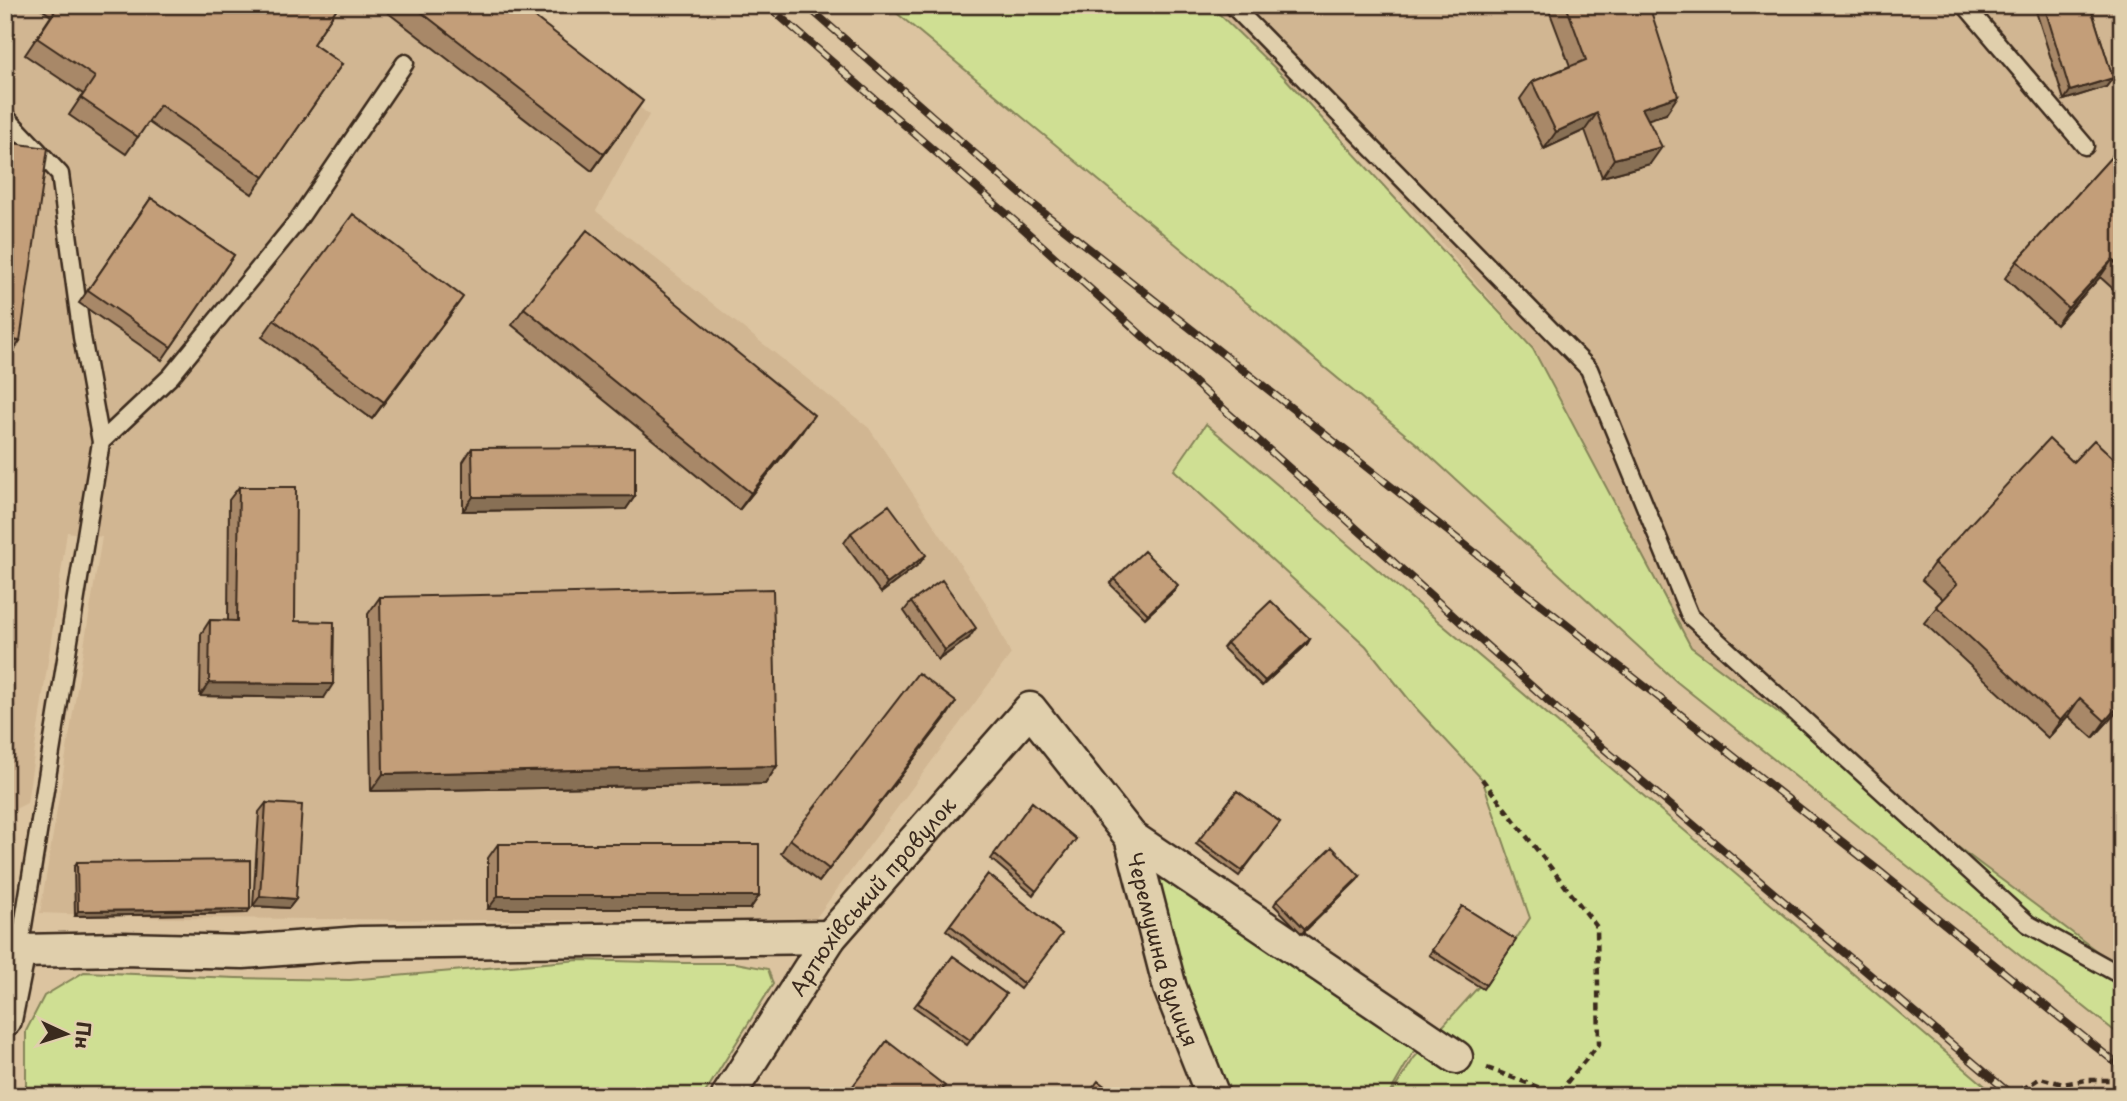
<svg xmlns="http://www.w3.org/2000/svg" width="2127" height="1101" viewBox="0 0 2127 1101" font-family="'Playpen Sans',sans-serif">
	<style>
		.built { fill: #d1b692 }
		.green { fill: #cfdf93; stroke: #858458; stroke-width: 2 }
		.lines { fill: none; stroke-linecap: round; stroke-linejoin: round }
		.service-casing { stroke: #3b2a1e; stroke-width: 21 }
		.minor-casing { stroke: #3b2a1e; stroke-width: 37 }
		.path { stroke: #3b2a1e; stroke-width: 4.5; stroke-dasharray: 7 5; stroke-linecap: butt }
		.service { stroke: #e0cfac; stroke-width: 16 }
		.minor { stroke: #e0cfac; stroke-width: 32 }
		.rail-casing { stroke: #3b2a1e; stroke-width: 8 }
		.rail { stroke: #e0cfac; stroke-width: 5; stroke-dasharray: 16; stroke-linecap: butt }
		.wall { fill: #a88868; stroke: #3b2a1e; stroke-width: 2 }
		.shaded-wall { fill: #886f55; stroke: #3b2a1e; stroke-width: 2 }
		.building { fill: #c39e79; stroke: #3b2a1e; stroke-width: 2 }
		.labels { text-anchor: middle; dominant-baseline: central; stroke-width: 6; stroke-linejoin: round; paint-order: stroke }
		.street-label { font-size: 21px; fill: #3b2a1e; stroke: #e0cfac }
	</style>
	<rect width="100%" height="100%" fill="#dcc4a0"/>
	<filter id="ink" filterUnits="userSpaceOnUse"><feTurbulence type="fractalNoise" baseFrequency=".0143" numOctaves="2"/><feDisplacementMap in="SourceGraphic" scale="14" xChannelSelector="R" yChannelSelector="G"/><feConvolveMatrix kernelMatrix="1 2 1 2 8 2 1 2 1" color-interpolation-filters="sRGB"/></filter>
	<g filter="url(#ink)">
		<!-- built -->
		<path class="built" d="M5 5H519L649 115 596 211 869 428 986 603 1011 654 813 922 168 918 40 913 102 537 67 532 27 803 5 814Z
			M1212 5H2122V1003L1702 663 1600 504 1533 349 1387 179Z"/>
		<!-- green -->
		<path class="green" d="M887 5H1210L1284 77 1533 349 1691 647 2122 970V1037L1677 682 1417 444Z
			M1206 424 1997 1096H1390L1414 1058 1501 962 1530 918 1482 779 1415 707 1366 646 1174 470Z
			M1131 837 1423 1035 1388 1096H1213Z
			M579 960 684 963H736L768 969 773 984 703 1096H26V1031L44 996 84 972 236 978 350 980Z"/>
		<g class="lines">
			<!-- service casing -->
			<g class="service-casing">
				<path id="service" d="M1232 5 1589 369 1690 616 2028 924 2122 976
					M1965 5 2085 146
					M5 116 60 174 82 337 101 442 19 951
					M101 442 171 376 296 223 405 63"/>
			</g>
			<!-- minor casing -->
			<g class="minor-casing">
				<g id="minor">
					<path d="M1131 837 1456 1057"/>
					<path d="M5 955 19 951 122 949 243 952 360 943 830 937"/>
					<path d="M5 1020 19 951"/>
					<path id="s1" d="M728 1096 830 937 1030 709 1131 837 1170 988 1213 1096"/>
				</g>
			</g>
			<!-- path -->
			<path class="path" d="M1482 779 1597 927 1599 1044 1557 1094
				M1487 1068 1562 1096
				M2012 1096 2040 1078 2063 1084 2086 1080H2122"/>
			<!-- service -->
			<use href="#service" class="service"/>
			<!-- minor -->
			<use href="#minor" class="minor"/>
			<!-- rail casing -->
			<g class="rail-casing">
				<path id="rail" d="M767 5 1017 223 1556 708 2013 1096
					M806 5 1030 202 1878 870 2122 1068"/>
			</g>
			<!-- rail -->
			<use href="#rail" class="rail"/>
		</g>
		<!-- wall -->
		<path class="wall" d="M36 5H339L313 44 342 64 252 194 148 122 126 154 69 115 83 94 25 55 51 16Z
			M378 5H519L631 118 592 171Z
			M1547 5H1649L1666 114 1648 119 1650 164 1602 177 1585 130 1544 149 1520 99 1532 82 1570 66Z
			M2034 5H2090L2113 78 2106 87 2064 100Z
			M2122 145V297L2100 277 2056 325 2005 278 2017 261Z
			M151 198 234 255 162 360 79 303Z
			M524 308 802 432 739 510 512 325Z
			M451 314 372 419 262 337 274 320Z
			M472 448 635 496 626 509 463 511V462Z
			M2073 462 2122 466V706L2093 738 2068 716 2048 738 1924 623 1943 599 1922 580 1934 563Z
			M239 487 295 621 324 698 200 696 201 634 210 620 228 621 229 500Z
			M851 533 919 564 881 593 844 543Z
			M1114 579 1175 590 1145 618 1110 584Z
			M380 597 777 766 765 784 371 791 368 614Z
			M911 602 969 638 938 660 904 611Z
			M1310 639 1307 644 1262 686 1223 648 1227 643Z
			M947 716 819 882 781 853 790 839Z
			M1237 791 1280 822 1239 876 1196 844Z
			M1032 802 1076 839 1033 895 991 859Z
			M266 803 296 899 289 908 253 906 259 812Z
			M498 844 759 896 750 909H488V858Z
			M77 862 247 913 75 916 74 867Z
			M988 874 1062 934 1020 989 946 930Z
			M1360 876 1357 880 1302 934 1274 905 1277 900Z
			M1462 906 1516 940 1483 989 1429 955Z
			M953 956 1006 994 967 1045 914 1007Z
			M887 1041 938 1096H846Z"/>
		<!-- shaded-wall -->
		<path class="shaded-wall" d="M2113 78 2106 87 2064 100 2070 91Z
			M1678 96 1666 114 1630 125 1642 108Z
			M643 101 631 118 592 171 604 154Z
			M1597 113 1585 130 1544 149 1556 132Z
			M1662 147 1650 164 1602 177 1614 159Z
			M2112 260 2100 277 2056 325 2068 308Z
			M463 297 451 314 372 419 384 402Z
			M5 339 20 341 11 355 5 354Z
			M814 415 802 432 739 510 751 493Z
			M635 496 626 509 463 511 473 497Z
			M926 555 919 564 881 593 887 584Z
			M1178 585 1175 590 1145 618 1148 614Z
			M976 628 969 638 938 660 945 650Z
			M1310 639 1307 644 1262 686 1265 681Z
			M209 683 333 684 324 698 200 696Z
			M2080 698 2068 716 2048 738 2060 721Z
			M956 702 947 716 819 882 829 869Z
			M2122 702V706L2093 738 2105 721Z
			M777 766 765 784 371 791 383 774Z
			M1360 876 1357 880 1302 934 1305 929Z
			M260 896 296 899 289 908 253 906Z
			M498 896H759L750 909H488Z
			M250 909 247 913 75 916 78 911Z"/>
		<!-- building -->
		<path class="building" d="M59 5H339L313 44 342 64 264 177 160 105 138 137 81 98 95 77 37 38Z
			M412 5H519L643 101 604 154Z
			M1566 5H1649L1678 96 1642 108 1662 147 1614 159 1597 113 1556 132 1532 82 1586 60Z
			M2044 5H2090L2113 78 2070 91Z
			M5 142 48 148 20 341 5 339Z
			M2122 145V269L2112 260 2068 308 2017 261Z
			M151 198 234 255 171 347 88 290Z
			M353 214 463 297 384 402 274 320Z
			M587 230 814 415 751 493 524 308Z
			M2049 439 2073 462 2094 440 2122 466V702L2105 721 2080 698 2060 721 1936 606 1957 584 1934 563Z
			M635 447V496L473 497 472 448Z
			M239 487H296L295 621 334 622 333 684 209 683 210 620 237 621Z
			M889 505 926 555 887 584 851 533Z
			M1144 551 1178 585 1148 614 1114 579Z
			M942 580 976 628 945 650 911 602Z
			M773 589 777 766 383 774 380 597Z
			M1271 601 1310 639 1265 681 1227 643Z
			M918 673 956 702 829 869 790 839Z
			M1237 791 1280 822 1242 871 1199 840Z
			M1032 802 1076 839 1036 891 994 854Z
			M266 803 302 805 296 899 260 896Z
			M498 844H759V896H498Z
			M1332 847 1360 876 1305 929 1277 900Z
			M250 860V909L78 911 77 862Z
			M5 868H7L6 904H5Z
			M988 874 1062 934 1024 984 950 925Z
			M1462 906 1516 940 1486 985 1432 950Z
			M953 956 1006 994 970 1040 918 1003Z
			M887 1041 945 1086 938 1096H855L849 1091Z
			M1098 1081 1118 1096H1087Z"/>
	</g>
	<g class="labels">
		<!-- street labels -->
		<g class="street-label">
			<text stroke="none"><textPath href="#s1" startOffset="247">Артюхівський провулок</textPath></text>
			<text stroke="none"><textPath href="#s1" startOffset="772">Черемушна вулиця</textPath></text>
		</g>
	</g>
	<!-- margin -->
	<rect width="2127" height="1101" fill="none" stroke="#e0cfac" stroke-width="28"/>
	<rect x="14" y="14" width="2099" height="1073" fill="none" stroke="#3b2a1e" stroke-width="2.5" filter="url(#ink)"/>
	<!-- north arrow -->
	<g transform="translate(66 1034) rotate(94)" stroke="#e0cfac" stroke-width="5" paint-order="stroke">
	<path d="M0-5L12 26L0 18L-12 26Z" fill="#3b2a1e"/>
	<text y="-10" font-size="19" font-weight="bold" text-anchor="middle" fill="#3b2a1e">Пн</text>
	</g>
</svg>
